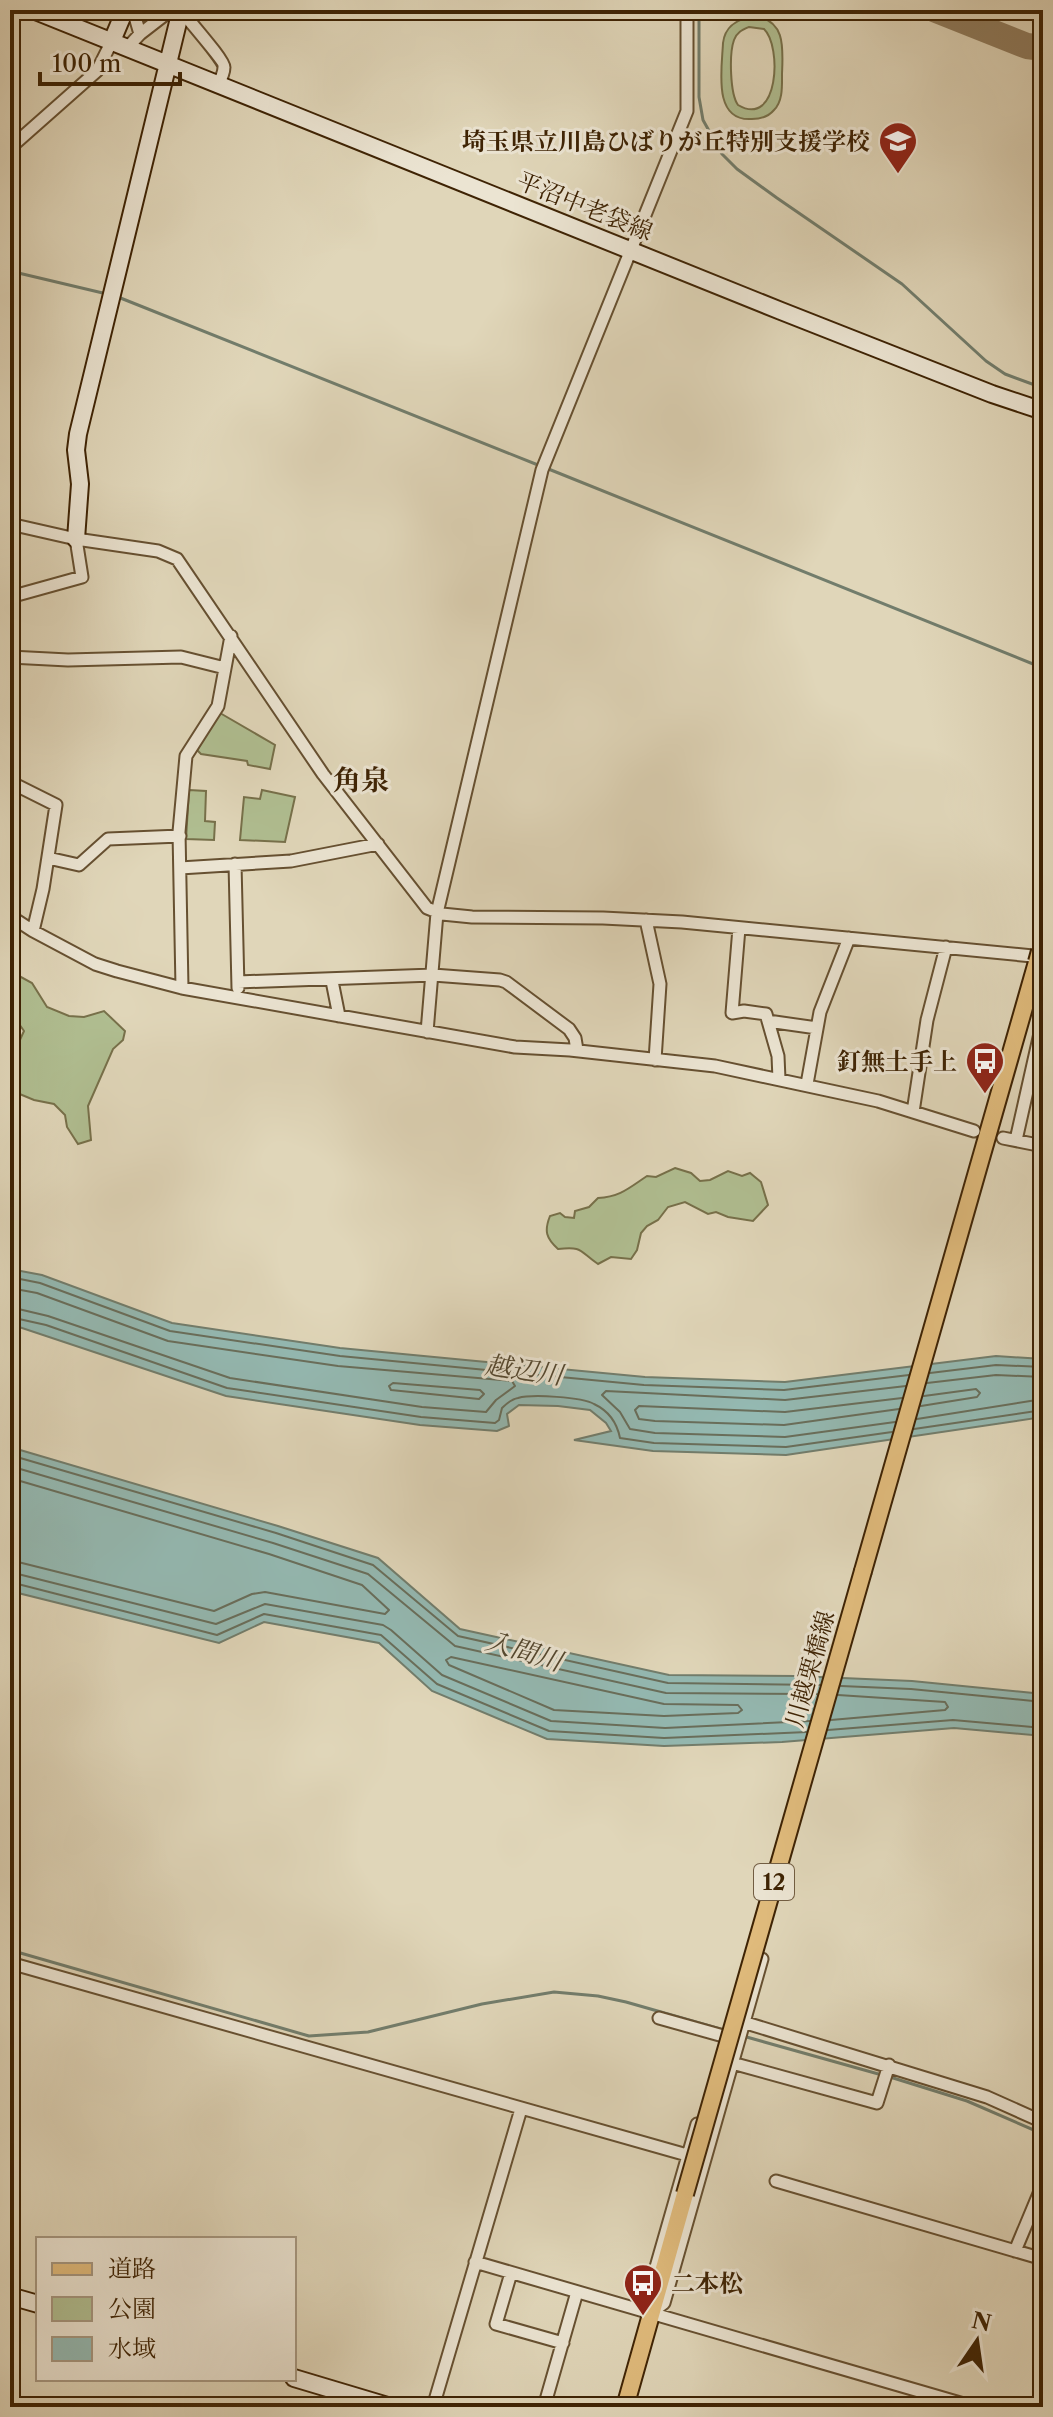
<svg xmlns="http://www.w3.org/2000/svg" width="1053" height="2417" viewBox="0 0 1053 2417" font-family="'Libre Caslon Text','Noto Serif JP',serif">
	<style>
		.green { fill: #b0be91; stroke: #77704a; stroke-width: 2; fill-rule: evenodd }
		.water { fill: #94b9b2; stroke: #727d6c; stroke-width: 2 }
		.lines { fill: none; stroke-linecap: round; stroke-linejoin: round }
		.shore { stroke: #696e5b; stroke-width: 2 }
		.stream { stroke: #727d6c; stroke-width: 3 }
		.taxiway { stroke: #8f7c5e; stroke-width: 26 }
		.street-casing { stroke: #665031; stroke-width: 15 }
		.secondary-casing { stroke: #3e2304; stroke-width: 20 }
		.primary-casing { stroke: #3e2304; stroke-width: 20 }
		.street { stroke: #ebe4d2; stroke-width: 11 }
		.secondary { stroke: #ebe4d2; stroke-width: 16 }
		.primary { stroke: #e0bb7c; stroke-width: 16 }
		.primary-bridge-casing { stroke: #3e2304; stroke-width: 20; stroke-linecap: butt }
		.primary-bridge { stroke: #e0bb7c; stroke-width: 16 }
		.labels { text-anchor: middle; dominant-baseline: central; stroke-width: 6; stroke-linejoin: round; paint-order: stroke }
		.shield { fill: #ebe4d2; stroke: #725d42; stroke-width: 2 }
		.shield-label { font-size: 22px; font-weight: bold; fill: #3e2304 }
		.poi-label { font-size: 24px; font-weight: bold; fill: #3e2304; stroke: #ebe4d2; text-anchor: end }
		.street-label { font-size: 24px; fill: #3e2304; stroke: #ebe4d2 }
		.water-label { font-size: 26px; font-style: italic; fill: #544830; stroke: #ebe4d2 }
		.quarter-label { font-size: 28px; font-weight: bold; fill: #3e2304; stroke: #ebe4d2 }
	</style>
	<rect width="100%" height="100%" fill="#e0d6b9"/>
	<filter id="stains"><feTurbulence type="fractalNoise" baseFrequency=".0025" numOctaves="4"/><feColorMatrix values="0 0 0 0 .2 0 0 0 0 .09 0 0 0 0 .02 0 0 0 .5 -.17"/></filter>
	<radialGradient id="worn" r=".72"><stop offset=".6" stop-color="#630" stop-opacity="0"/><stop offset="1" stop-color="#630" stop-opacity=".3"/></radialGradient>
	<!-- green -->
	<path class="green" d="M754 16C786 20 783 48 782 74 782 86 783 101 774 110 769 116 760 119 752 119 712 122 722 68 723 43 725 26 737 19 754 16ZM749 27 764 29C782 46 779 129 738 105 730 94 729 54 734 40 737 32 742 30 749 27Z
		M220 713 275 745 270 769 248 765 247 761 201 754 197 750Z
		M189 790 206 791 205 821 215 822 214 840 186 839Z
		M262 790 295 797 285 842 240 840 244 797 260 799Z
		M10 971 32 983 47 1007 69 1016 84 1017 104 1011 125 1031 123 1040 113 1049 88 1106 91 1140 78 1144 67 1127 65 1115 54 1104 34 1100 10 1090V1070L15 1068 13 1055 24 1031 10 1011Z
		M675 1168 691 1173 700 1181 710 1180 728 1171 742 1176 750 1173 761 1182 768 1205 753 1221 728 1217 716 1212 708 1214 685 1202 668 1207 658 1220 647 1226 641 1233 637 1250 631 1259 611 1257 598 1264C579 1251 583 1246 558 1249 546 1238 544 1231 550 1216L560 1213 565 1217 574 1218 575 1211 589 1207 598 1198C620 1197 629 1188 647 1176L656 1177Z"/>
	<!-- water -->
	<path class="water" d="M10 1269 42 1275 172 1323 340 1348 645 1377 785 1382 996 1356 1043 1359V1417L786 1455 653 1451 574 1440 611 1431 606 1423 590 1410 558 1406 519 1405 507 1414 509 1426 497 1431 420 1425 226 1396 10 1324Z
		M10 1447 278 1526 378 1558 460 1629 669 1675 796 1676 912 1681 1043 1694V1736L954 1728 782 1742 664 1746 547 1739 432 1691 379 1643 264 1622 219 1643 18 1593 10 1589Z"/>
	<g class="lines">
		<!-- shore -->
		<path class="shore" d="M10 1277 40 1283 170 1331 340 1356 644 1385 784 1390 909 1375
			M10 1288 37 1293 168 1341 338 1366 512 1381 515 1386 496 1400 486 1412 422 1407 230 1378 48 1316 10 1307
			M10 1317 46 1325 227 1388 421 1417 495 1423 499 1420 502 1408C506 1404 512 1399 518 1398 532 1394 582 1397 594 1404 609 1411 617 1423 620 1438L654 1443 786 1447 892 1432
			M930 1373 996 1365 1043 1367
			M393 1383 480 1390 484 1394 479 1399 391 1390 389 1386Z
			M927 1383 996 1375 1043 1377
			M921 1406 977 1397 980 1393 976 1389 924 1396
			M899 1409 784 1425 655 1421 639 1419 635 1410 639 1406 785 1412 902 1398
			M917 1419 1043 1399
			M895 1422 785 1437 655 1433 630 1429 620 1412 602 1395 606 1391 785 1400 906 1386
			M914 1429 1043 1410
			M10 1455 276 1533 373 1565 458 1636 668 1683 820 1685
			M10 1466 273 1543 368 1574 455 1646 666 1693 817 1694
			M10 1478 269 1554 362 1585 389 1610 385 1614 265 1592 252 1594 214 1611 10 1560
			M10 1572 216 1624 265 1604 383 1625 391 1630 442 1675 551 1721 665 1728 810 1721
			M10 1582 217 1635 264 1614 381 1635 437 1684 549 1731 664 1738 807 1732
			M451 1657 664 1704 738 1705 742 1710 738 1713 664 1716 554 1710 449 1665 446 1660Z
			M841 1686 911 1689 1043 1702
			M831 1720 945 1710 948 1707 945 1702 838 1695
			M828 1730 953 1720 1043 1728"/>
		<!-- stream -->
		<path class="stream" d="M699 10V97L703 120 722 154 737 169 777 198 902 284 986 361 1005 374 1043 388
			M10 271 107 294
			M118 297 538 465
			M546 468 1043 668
			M10 1950 309 2036 368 2032 482 2004 554 1992 598 1996 626 2002 724 2030
			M743 2036 882 2075
			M890 2077 967 2101 1043 2134"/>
		<!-- taxiway -->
		<path class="taxiway" d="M936 10 1027 46 1043 48"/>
		<!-- street casing -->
		<g class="street-casing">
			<path id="street" d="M133 10 140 34
				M181 10C188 20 225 61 224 67 224 73 220 81 217 86
				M127 48 140 34 171 10
				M10 148 97 71 112 41
				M10 524 76 539 158 551 177 559 323 774 427 908 442 914 472 917 603 918 682 922 1043 957
				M10 597 82 577 76 539
				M10 657 68 660 181 657 225 668
				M10 782 56 805 43 889 33 931
				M48 858 79 865 108 839 180 836
				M235 864 238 988
				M180 868 291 861 378 844
				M10 916 33 931 95 964 117 971 182 988 515 1047 570 1050 715 1066 878 1101 974 1131
				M646 920 660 984 655 1060
				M739 928 732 1013 744 1011 766 1014 778 1056 779 1079
				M332 981 339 1016
				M238 982 433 975 500 980 506 982 569 1029 575 1038 577 1050
				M182 988 179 832 186 756 218 706 231 636
				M768 1021 817 1028
				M427 1032 437 913 542 470 687 111V10
				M807 1084 820 1012 849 938
				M913 1112 927 1020 946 947
				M1003 1138 1043 1146
				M1016 1140 1043 1020
				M10 1963 687 2155
				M659 2018 734 2039
				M743 2022 987 2097 1043 2122
				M732 2063 877 2103 889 2065
				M776 2181 1043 2259
				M1015 2251 1043 2184
				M475 2262 974 2407
				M511 2273 496 2324 563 2343
				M650 2308 648 2295 697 2124
				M652 2312 664 2303 762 1959
				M433 2407 521 2109
				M544 2407 577 2292"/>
		</g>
		<!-- secondary casing -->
		<g class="secondary-casing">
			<path id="secondary" d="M33 10 781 311 992 394 1043 411
				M112 41 125 10
				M76 539 80 484 76 450 78 434 181 10
				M10 2296 38 2304
				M294 2378 391 2407"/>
		</g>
		<!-- primary casing -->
		<g class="primary-casing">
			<path id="primary" d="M863 1571 1037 962
				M625 2407 685 2194"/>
		</g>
		<!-- street -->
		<use href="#street" class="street"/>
		<!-- secondary -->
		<use href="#secondary" class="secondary"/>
		<!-- primary -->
		<use href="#primary" class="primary"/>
		<!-- primary-bridge casing -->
		<g class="primary-bridge-casing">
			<path id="primary-bridge" d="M1037 962 1040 951
				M685 2194 863 1571"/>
		</g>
		<!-- primary-bridge -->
		<use href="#primary-bridge" class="primary-bridge"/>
	</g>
	<!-- icons -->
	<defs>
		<g id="school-pin" transform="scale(2)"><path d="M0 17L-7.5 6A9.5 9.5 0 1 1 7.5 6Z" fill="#8f2418" stroke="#ebe4d2"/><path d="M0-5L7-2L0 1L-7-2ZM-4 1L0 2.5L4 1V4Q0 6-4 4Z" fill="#fff"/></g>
		<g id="bus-pin" transform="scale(2)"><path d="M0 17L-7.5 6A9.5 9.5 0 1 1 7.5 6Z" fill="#8f2418" stroke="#ebe4d2"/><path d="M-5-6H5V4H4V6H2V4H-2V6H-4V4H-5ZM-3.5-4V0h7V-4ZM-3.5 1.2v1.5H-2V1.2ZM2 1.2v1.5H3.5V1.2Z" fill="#fff"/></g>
	</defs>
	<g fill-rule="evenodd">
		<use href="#school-pin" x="898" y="141"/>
		<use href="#bus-pin" x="985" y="1061"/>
		<use href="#bus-pin" x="643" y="2283"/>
	</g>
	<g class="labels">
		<!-- shield labels -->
		<rect class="shield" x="754" y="1864" width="40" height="36" rx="6"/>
		<g class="shield-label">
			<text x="774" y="1882">12</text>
		</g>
		<!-- poi labels -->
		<g class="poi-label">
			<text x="870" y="141">埼玉県立川島ひばりが丘特別支援学校</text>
			<text x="957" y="1061">釘無土手上</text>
			<text x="671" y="2283" text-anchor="start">二本松</text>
		</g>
		<!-- street labels -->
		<g class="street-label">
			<text transform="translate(585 206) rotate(22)">平沼中老袋線</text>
			<text transform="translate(810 1669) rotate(-74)">川越栗橋線</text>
		</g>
		<!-- water labels -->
		<g class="water-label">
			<text transform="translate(524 1370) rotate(8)">越辺川</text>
			<text transform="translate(524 1651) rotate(17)">入間川</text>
		</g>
		<!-- quarter labels -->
		<g class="quarter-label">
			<text x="361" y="780">角泉</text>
		</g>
	</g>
	<!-- margin -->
	<rect width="1053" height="2417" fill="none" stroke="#e0d6b9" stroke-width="40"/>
	<rect x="12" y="12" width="1029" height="2393" fill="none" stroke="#3e2304" stroke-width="4"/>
	<rect x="20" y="20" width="1013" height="2377" fill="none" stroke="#3e2304" stroke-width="2"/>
	<!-- legend -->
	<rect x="36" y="2237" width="260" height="144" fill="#ebe4d2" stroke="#a69780" stroke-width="2"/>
	<rect x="52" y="2263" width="40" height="12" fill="#e0bb7c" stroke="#a69780" stroke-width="2"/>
	<text x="108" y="2277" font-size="24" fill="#3e2304">道路</text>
	<rect x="52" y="2297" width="40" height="24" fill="#b0be91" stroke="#a69780" stroke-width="2"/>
	<text x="108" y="2317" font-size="24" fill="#3e2304">公園</text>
	<rect x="52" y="2337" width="40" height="24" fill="#94b9b2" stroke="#a69780" stroke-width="2"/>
	<text x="108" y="2357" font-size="24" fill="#3e2304">水域</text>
	<!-- north arrow -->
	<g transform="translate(977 2341) rotate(13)" stroke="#ebe4d2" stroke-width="6" paint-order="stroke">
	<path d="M0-6L14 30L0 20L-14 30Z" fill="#3e2304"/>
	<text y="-12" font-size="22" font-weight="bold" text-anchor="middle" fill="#3e2304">N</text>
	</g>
	<!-- scale -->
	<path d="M40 72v12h140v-12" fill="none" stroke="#3e2304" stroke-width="4"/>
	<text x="52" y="72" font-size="24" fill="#3e2304" stroke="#ebe4d2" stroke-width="6" paint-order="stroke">100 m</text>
	<rect width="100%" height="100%" filter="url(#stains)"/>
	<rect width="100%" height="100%" fill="url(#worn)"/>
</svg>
